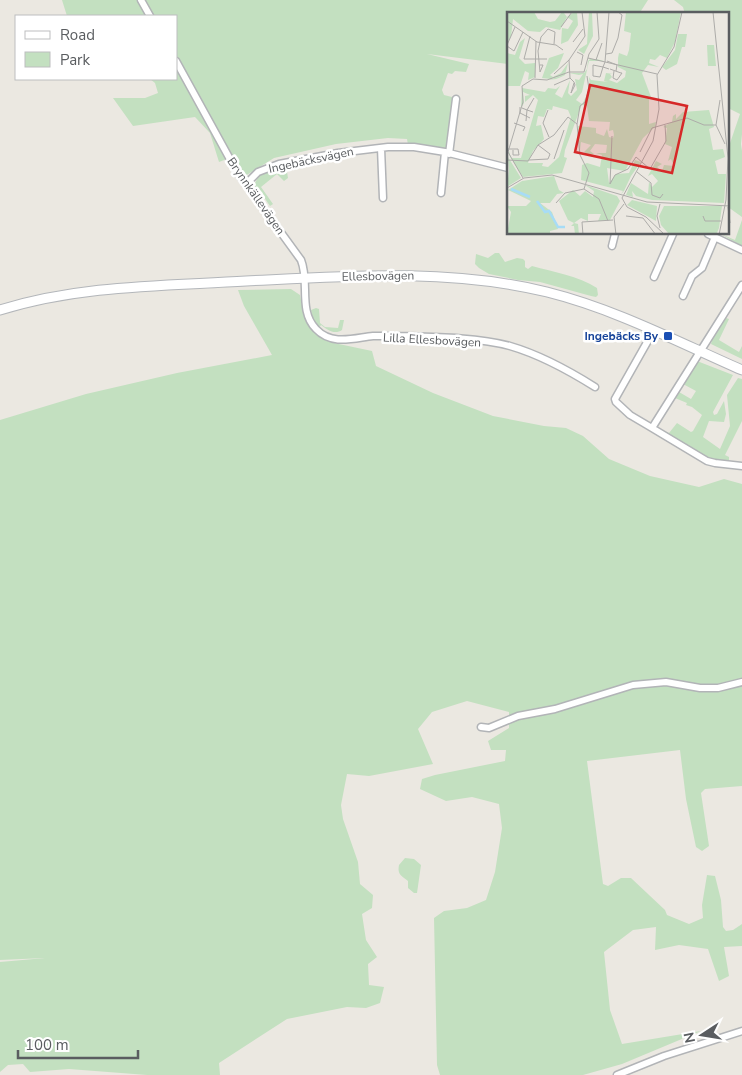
<svg xmlns="http://www.w3.org/2000/svg" width="742" height="1075" viewBox="0 0 742 1075" font-family="'Nunito Sans',sans-serif">
	<style>
		.green { fill: #c3e0c0 }
		.lines { fill: none; stroke-linecap: round; stroke-linejoin: round }
		.minor-casing { stroke: #b2b4b7; stroke-width: 9 }
		.secondary-casing { stroke: #b3b6ba; stroke-width: 11 }
		.minor { stroke: #fff; stroke-width: 6 }
		.secondary { stroke: #fff; stroke-width: 9 }
		.transit-dot { fill: #1a4fb4; stroke: #fff; stroke-width: 2 }
		.labels { text-anchor: middle; dominant-baseline: central; stroke-width: 5; stroke-linejoin: round; paint-order: stroke }
		.street-label { font-size: 12px; fill: #5a5d60; stroke: #fff }
		.transit-label { font-size: 12px; font-weight: bold; fill: #164399; stroke: #fff; text-anchor: end }
		.inset-river { fill: none; stroke: #a7dcf6; stroke-width: 2.5 }
		.inset-road { fill: none; stroke: #adaca9; stroke-width: 1 }
		.view { fill: #d62828; fill-opacity: 0.15; stroke: #d62828; stroke-width: 2.5 }
		.inset-edge { fill: none; stroke: #5a5d60; stroke-width: 2.5 }
	</style>
	<rect width="100%" height="100%" fill="#ebe8e1"/>
	<!-- green -->
	<path class="green" d="M62 0H648L639 14H508V64L427 54 469 64 466 72 455 71 452 74 448 73 442 90 444 95 452 97 454 100 446 148 408 145 407 139 388 138 336 144 274 158 245 176 232 157 219 162 210 133 195 117 133 126 113 98H145L158 93 155 83 150 79H176V16H67Z
		M674 0H742V134L741 144 742 151V217L728 207V149L740 114 728 108V14H685L683 7Z
		M286 166 288 178 284 181 277 174 261 187 273 204 270 206 259 190H256L254 186C258 172 273 167 286 166Z
		M742 220V246L721 234 735 240Z
		M495 253H499L505 262 517 258 523 259 525 261V267L528 269 532 266C554 272 578 276 597 288L598 295 596 297 591 296 540 282 518 280 489 274 479 268 475 264 476 254 488 258Z
		M291 289 300 295 304 316 318 335 334 343 372 351 376 366 433 393 493 416 544 426 566 428 583 436 609 459 650 476 699 487 724 479 742 484V786L705 789 701 793 709 846 702 851 696 847 686 799 680 750 587 761 603 884 608 886 621 878H631L665 910 667 915 689 924 703 918 702 905 707 875 715 876 721 900 723 927 726 931 733 930 742 924V946L724 947 729 976 719 981 708 949 679 945 655 950 656 927 633 930 604 952 610 1010 622 1044 701 1031 622 1064 583 1075H440L437 1065 434 918 444 911 467 908 486 900 495 872 502 828 499 804 472 797 446 801 420 789 422 779 435 775 505 761 506 750H491L488 741 509 728V712L467 701 432 712 418 729 433 764 369 776 347 774 341 805 343 819 358 862 360 884 373 895 372 908 362 914 366 940 377 957 368 964 369 985 384 987 380 1003 366 1008 347 1007 287 1019 219 1063 220 1075H147L69 1069 30 1072 23 1064 8 1065 0 1072V962L45 958 0 960V420L86 394 177 373 272 355 244 306 238 290Z
		M316 308 319 309 320 323 325 327 338 328 340 320H344L342 330C335 335 327 330 321 325L319 328 313 319 311 310Z
		M726 318 729 319 719 340 739 352 742 346V359L711 344 712 340Z
		M697 361 733 375 713 412 714 415 717 414 724 401 726 414 724 422 709 421 703 437 720 449 730 426 727 395 738 378 742 379V421L725 455 729 457V462H717L709 458 661 431 662 430 669 433 677 423 691 432 693 431 702 415 692 407 686 405 687 403 675 398 679 392 691 399 696 391 683 384Z
		M405 858 414 859 421 865 417 893H414L408 888V881C402 876 397 875 399 865Z"/>
	<g class="lines">
		<!-- minor casing -->
		<g class="minor-casing">
			<path id="minor" d="M141 0 150 16
				M176 61 237 172 301 260C310 282 298 311 316 329 332 346 354 338 373 336 381 336 389 336 396 336 431 337 477 337 510 346 541 355 568 370 595 387
				M381 148 383 198
				M449 154 456 99
				M246 184 258 172 279 164 338 153 388 147H414L445 152 508 168
				M441 193 445 152
				M708 234 742 250
				M612 246 615 234
				M654 277 673 234
				M742 285 652 428 707 461 715 463 742 466
				M683 296 692 276 702 268 715 237
				M652 428 630 415 616 402 615 399 654 330
				M481 727 489 728 518 716 555 709 633 685 666 682 700 688H718L742 682
				M617 1075 664 1056 742 1031"/>
		</g>
		<!-- secondary casing -->
		<g class="secondary-casing">
			<path id="secondary" d="M0 310C80 285 163 286 246 281 347 276 448 268 547 292 615 309 678 342 742 370"/>
		</g>
		<!-- minor -->
		<use href="#minor" class="minor"/>
		<!-- secondary -->
		<use href="#secondary" class="secondary"/>
	</g>
	<!-- markers -->
	<rect class="transit-dot" x="663" y="331" width="10" height="10" rx="2.5"/>
	<g class="labels">
		<!-- street labels -->
		<g class="street-label">
			<text transform="translate(311 160) rotate(-12)">Ingebäcksvägen</text>
			<text transform="translate(256 196) rotate(55)">Brynnkällevägen</text>
			<text transform="translate(378 276) rotate(-1)">Ellesbovägen</text>
			<text transform="translate(432 340) rotate(3)">Lilla Ellesbovägen</text>
		</g>
		<!-- transit labels -->
		<g class="transit-label">
			<text x="658" y="336">Ingebäcks By</text>
		</g>
	</g>
	<!-- overview -->
	<g transform="translate(507 12)">
		<rect width="222" height="222" fill="#ebe8e1"/>
		<path d="M0 0H27L31 7 43 10 48 9 55 0H62L63 1H57L60 5 53 18 39 15 33 20 21 19 6 7 4 25 0 31ZM67 0H70L71 13 61 29 54 32 55 16 61 17 66 9 60 5ZM82 0H85L86 24 77 42 71 38 80 32ZM119 0H174L168 30 160 46 153 43 148 48 143 47 142 51 152 55 141 53 135 61 144 85 142 86V112L149 110 148 115 136 126 118 159 100 156 102 171 109 162 122 161 128 148 134 150 124 164 117 179 114 182 116 179 74 168 75 153 80 151 93 155 95 143 89 141H99L100 133 88 132 83 139 87 142 81 144 77 140 84 133 74 130 73 138 71 114 89 116V121L97 124 100 117 102 125 106 126 107 123 106 118 102 119 103 110 82 109 80 94 75 93 83 76 82 65 84 68 101 70 97 69 99 61 106 62H103L105 65 102 68 110 71 118 65 119 59 111 55V46L112 41 120 44 122 38 124 21 117 19ZM171 22H180L178 35H175L170 52 159 58 155 55 168 38ZM18 26 12 46 18 52 28 51V65L21 68 22 61 18 59 13 74H0V41L8 43 13 30ZM200 33H207L209 54H201ZM57 41 51 56 43 63 46 65 54 61 61 51 58 63 54 65 49 67 41 68 57 63 43 67 35 66 42 46ZM83 47H89L97 49H82L75 80 69 88 75 92 58 138 57 145 60 146 55 161 16 165 3 145 2 142V139L4 146H14L31 88 26 83 18 90V84L23 83 16 80 17 91 14 96 15 76 38 80 41 76 49 77 53 74 48 82 55 86 63 68 61 81 64 84 70 78 68 67 72 68 76 62 72 63 62 61H77L80 57 81 49ZM46 94 61 98 64 105 52 145 41 155 35 154 36 151H21L26 139 37 127 34 113 29 114 31 104 37 105 40 97 45 98ZM202 98 207 115 202 117 206 138 216 137 218 145 208 149 211 162H219L217 191 145 188 129 184 125 179 126 185 119 183 124 171 141 182 142 170 145 175 151 169 145 162 141 164 149 149 155 152 150 155 155 159 157 153 167 154 164 147 161 149 165 135 158 132 160 116 156 115 165 110 166 104 169 102V107L176 100ZM1 145 14 166 0 175 2 158ZM47 164 52 178 57 181 50 182 43 191H33L45 200 51 217 43 219V222H0L4 200 0 194H19L24 189 1 178 15 169ZM78 173 110 184 113 189 103 208 91 209 94 202H81V209L74 206 67 211 71 212 72 223 68 222 67 214H64L67 211 61 208 52 189 66 178 73 184 78 179 86 185 87 179ZM125 188 150 194 149 209 120 193ZM157 194H215L212 216 209 223 162 222 154 213 152 204Z" fill="#c3e0c0" fill-rule="evenodd"/>
		<path class="inset-river" d="M4 177 23 185M30 189 38 200 42 199 51 215H58"/>
		<path class="inset-road" d="M102 0 98 50 96 55 86 53V64L93 65 96 55 102 57M206 0 221 146 219 188 212 223M0 9 30 30 49 33 56 38M54 15 65 0M23 24 17 47H40M66 30 76 17M0 33 8 15M0 34 7 39 16 20M70 40 76 43 74 53M99 42 105 41 111 26 115 3 111 0M81 46 150 62M89 48 95 31M100 49 110 53 109 59M33 53H36L33 60 31 39 34 25 41 17 48 20 47 32M103 57 114 61H115L110 68 106 66 107 59M47 62 62 48M28 66 29 29M63 66 67 70 68 73 64 81 67 71M47 73 63 66 62 48 78 24 75 0M213 88 209 113 218 132M13 95V101L23 106M15 96 20 98 19 109M41 98 36 111 42 125M26 100 20 98 27 86M7 111 18 115 16 119M105 124 103 172 108 163 121 157 129 145 143 157 159 129 158 113M1 137H11L12 143H6V138M133 140 145 116 180 106 197 113H209M47 147 57 118M0 148 21 149 31 133 47 123 61 105 70 112M22 148 41 147 43 142 31 133M130 160 144 171 145 183 153 186 156 182M16 166 1 140 16 90 15 74 26 67 40 68 62 60H77L82 42 92 27 90 0M0 176 17 166 45 163 140 190 223 194M77 177 82 161 73 143 70 112 73 94 78 90 82 77 80 64M49 191 58 181 77 177 92 187 101 209M221 195 223 211M119 204 136 206 149 223M196 204 198 209H214M153 216 150 204 153 192M76 223 75 210 106 208M109 223 107 205 117 192M158 223 139 205 120 195 115 186 146 129 152 97 150 63 167 35 175 0"/>
		<path class="view" d="M83 73 180 94 165 161 68 140Z"/>
		<rect width="222" height="222" class="inset-edge"/>
	</g>
	<!-- legend -->
	<rect x="15" y="15" width="162" height="65" fill="#ffffff" stroke="#bdbebf"/>
	<rect x="25" y="31" width="25" height="8" fill="#ffffff" stroke="#bdbebf"/>
	<text x="60" y="40" font-size="15" fill="#5a5d60">Road</text>
	<rect x="25" y="52" width="25" height="15" fill="#c3e0c0" stroke="#bdbebf"/>
	<text x="60" y="65" font-size="15" fill="#5a5d60">Park</text>
	<!-- north arrow -->
	<g transform="translate(702 1035) rotate(258)" stroke="#ffffff" stroke-width="4" paint-order="stroke">
	<path d="M0-4L9 19L0 12L-9 19Z" fill="#5a5d60"/>
	<text y="-8" font-size="14" font-weight="bold" text-anchor="middle" fill="#5a5d60">N</text>
	</g>
	<!-- scale -->
	<path d="M18 1050v8h120v-8" fill="none" stroke="#5a5d60" stroke-width="2.5"/>
	<text x="25" y="1050" font-size="15" fill="#5a5d60" stroke="#ffffff" stroke-width="4" paint-order="stroke">100 m</text>
</svg>
